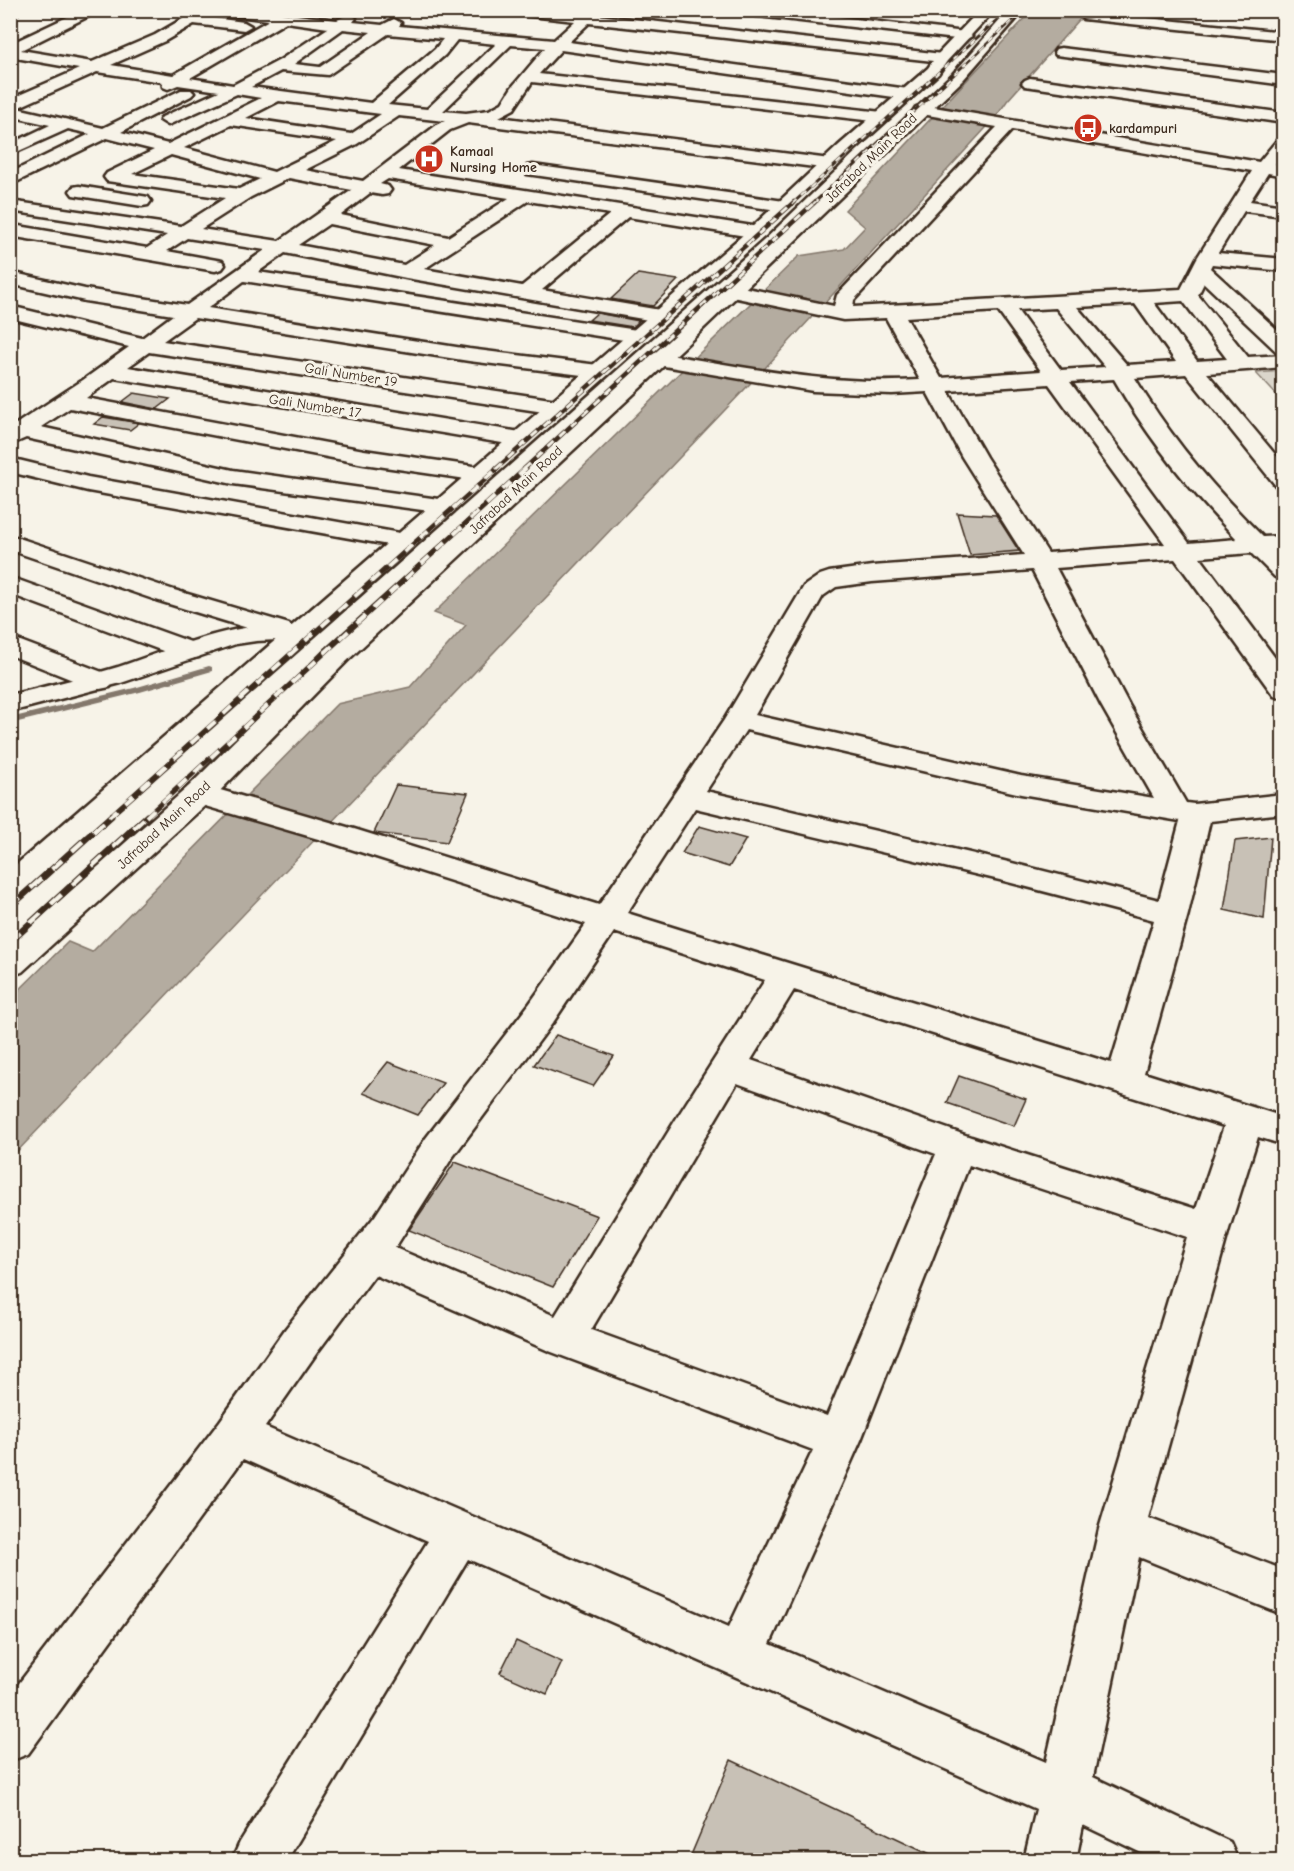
<svg xmlns="http://www.w3.org/2000/svg" width="1294" height="1871" viewBox="0 0 1294 1871" font-family="'Comic Neue',sans-serif">
	<style>
		.green { fill: #dbd6cb; stroke: #8b8074; stroke-width: 1.5 }
		.water { fill: #b4aca0; stroke: #84786c; stroke-width: 1.5 }
		.lines { fill: none; stroke-linecap: round; stroke-linejoin: round }
		.stream { fill: #84786c; fill-rule: evenodd }
		.building { fill: #c8c1b6; stroke: #3b2a1e; stroke-width: 1.5 }
		.minor-casing { stroke: #3b2a1e; stroke-width: 5 }
		.tertiary-casing { stroke: #3b2a1e; stroke-width: 5 }
		.secondary-casing { stroke: #3b2a1e; stroke-width: 5 }
		.minor { fill: #f7f3e8; fill-rule: evenodd }
		.tertiary { fill: #f7f3e8; fill-rule: evenodd }
		.secondary { fill: #f7f3e8; fill-rule: evenodd }
		.rail-far3-casing { stroke: #3b2a1e; stroke-width: 3 }
		.rail-far2-casing { stroke: #3b2a1e; stroke-width: 4.5 }
		.rail-far1-casing { stroke: #3b2a1e; stroke-width: 5 }
		.rail-casing { stroke: #3b2a1e; stroke-width: 7 }
		.rail-far3 { stroke: #f7f3e8; stroke-width: 2; stroke-dasharray: 6; stroke-linecap: butt }
		.rail-far2 { stroke: #f7f3e8; stroke-width: 3; stroke-dasharray: 8; stroke-linecap: butt }
		.rail-far1 { stroke: #f7f3e8; stroke-width: 4; stroke-dasharray: 11; stroke-linecap: butt }
		.rail { stroke: #f7f3e8; stroke-width: 4.5; stroke-dasharray: 14; stroke-linecap: butt }
		.labels { text-anchor: middle; dominant-baseline: central; stroke-width: 6; stroke-linejoin: round; paint-order: stroke }
		.far-poi-label { font-size: 14px; font-weight: bold; fill: #3b2a1e; stroke: #f7f3e8; text-anchor: start }
		.far-street-label { font-size: 14px; fill: #3b2a1e; stroke: #f7f3e8 }
	</style>
	<rect width="100%" height="100%" fill="#f7f3e8"/>
	<filter id="ink" filterUnits="userSpaceOnUse"><feTurbulence type="fractalNoise" baseFrequency=".0167" numOctaves="2"/><feDisplacementMap in="SourceGraphic" scale="12" xChannelSelector="R" yChannelSelector="G"/><feConvolveMatrix kernelMatrix="1 2 1 2 8 2 1 2 1" color-interpolation-filters="sRGB"/></filter>
	<g filter="url(#ink)">
		<!-- green -->
		<path class="green" d="M1283 371H1284L1283 402 1256 373Z"/>
		<!-- water -->
		<path class="water" d="M1032 11H1087L1007 101 996 117 765 368 11 1158V998L68 942 92 952 337 704 410 687 466 625 434 613 799 256 844 249 865 227 845 210Z"/>
		<g class="lines">
			<!-- stream -->
			<path class="stream" d="M209 666 212 667V671L140 692 10 724V718L134 688Z"/>
		</g>
		<!-- building -->
		<path class="building" d="M638 274 678 280 653 306 611 299Z
			M597 313 639 321 633 327 589 320Z
			M134 393 170 399 157 409 122 402Z
			M103 417 139 423 130 430 94 424Z
			M957 513 996 515 1019 551 970 555Z
			M396 785 468 793 447 842 374 833Z
			M699 826 746 839 729 867 682 853Z
			M1271 837 1264 919 1224 910 1235 841Z
			M556 1035 614 1056 593 1086 534 1065Z
			M388 1062 443 1083 418 1115 363 1093Z
			M959 1076 1026 1099 1014 1126 947 1103Z
			M455 1162 597 1216 553 1287 409 1230Z
			M516 1641 562 1662 547 1694 500 1673Z
			M731 1760 943 1860H689Z"/>
		<g class="lines">
			<!-- minor casing -->
			<g class="minor-casing">
				<path id="minor" d="M10 10H22L10 17Z
					M82 10H101L21 50 92 62 155 35 198 10H257L337 20 349 14 356 18 353 22 382 25 394 19 401 23 399 26 554 40 575 21 513 14 506 10H555L583 14 586 10H602L597 15 942 54 949 58 942 62 589 23 569 42 908 89 916 94 908 99 561 50 539 74 882 112 890 117 882 122 532 82 514 109 499 117 830 159 836 160 838 164 836 168 830 169 468 123 450 130 399 170 765 228 767 232 765 236 758 238 628 217 542 290 660 310 667 312 670 316 667 320 660 322 406 278 285 253 258 272 637 330 644 332 647 336 644 340 637 342 244 281 208 308 469 349 598 365 606 366 609 371 606 376 598 377 469 361 195 318 163 341 557 400 565 402 568 407 565 412 557 414 149 352 128 367 520 432 528 434 531 439 528 444 520 446 114 378 86 398 364 450 480 467 488 469 492 474 488 479 480 481 364 464 70 408 41 427 233 470 453 501 456 506 453 511 444 513 233 484 26 438 10 445V428L83 380 129 347 10 318V306L142 338 173 315 85 301 10 284V272L85 289 187 305 265 250 187 238 167 251 222 261 225 265 222 269 215 271 10 236V226L13 225 147 248 167 235 10 211V201L181 226 225 198 107 181 104 177 107 173 154 150 107 138 10 185V173L90 134 68 129 10 155V144L50 125 10 116V99L79 69 10 57V44ZM214 13 269 20 173 75 111 65 165 41 194 24 244 30 251 26 244 22 206 17ZM286 22 328 28 280 60 233 85 190 78ZM343 29 371 32 320 67 294 64ZM388 34 443 39 435 49 371 103 251 87 281 71 328 75ZM457 40 496 44 427 109 388 105 445 55ZM511 45 545 48 512 87 502 103 489 110 466 113 443 111ZM97 72 162 82 163 87 168 89 178 85 219 91 162 117 160 120 168 125 237 94 261 98 168 144 121 132 191 96 194 93 191 90H181L103 128 17 108ZM279 101 381 114 351 134 246 118ZM399 116 445 121 438 124 363 181 305 170 357 144ZM231 125 337 141 274 172 184 148ZM171 155 260 179 239 189 132 174ZM289 178 352 190 279 241 201 229 251 197ZM388 179 509 198 448 237 341 215 370 193 382 195 388 194 391 190 388 186 380 184ZM528 201 610 214 522 286 424 269ZM329 224 435 245 404 265 298 245Z
					M733 10H780L965 32 972 36 965 40 740 14Z
					M1088 12 1284 32V40L1083 19 1081 16Z
					M1061 48 1284 75V85L1056 55 1054 52 1056 49Z
					M1030 78 1284 113V123L1025 86 1022 83 1025 80Z
					M922 105 1259 162 1278 139 1284 138V154L1275 164 1284 166V176L1268 173 1250 201 1284 206V216L1244 211 1218 253 1284 259V271L1212 264 1210 268 1284 336V354L1277 352 1204 283 1198 295 1248 357 1284 355V367L1207 373 1284 465V488L1276 486 1186 374 1135 378C1169 436 1215 490 1263 537L1284 536V550L1277 551 1284 557V580L1275 577 1251 553 1200 557 1284 670V698L1274 696 1175 559 1056 568 1129 705 1186 803 1194 804 1284 794V813L1210 821 1188 914 1144 1073 1284 1117V1145L1258 1137 1229 1229 1148 1518 1284 1570V1615L1139 1557 1093 1777 1230 1842 1238 1860H1156L1083 1825 1076 1860H1024L1036 1809 468 1559 287 1860H232L240 1842 428 1541 243 1459 28 1754 10 1761V1695L220 1421 286 1328 375 1216 426 1138 530 1003 586 924 332 843 188 801 184 794 188 787 199 785 210 787 354 829 599 905 724 720 804 586 820 575 829 572 872 566 1024 555 962 457 927 392 892 394 813 391 658 365 651 363 647 359 651 355 658 353C745 367 831 386 920 380L886 318 843 320 732 297 725 295 722 291 725 287 732 285 834 306 837 295 997 127 916 113 914 110 916 107ZM1012 130 1252 171 1197 258 1181 289 853 307 854 300ZM1183 301 1227 359 1197 361 1154 303ZM1135 304 1176 362 1127 365 1077 307ZM1056 308 1105 367 1061 370 1017 310ZM998 311 1041 371 941 378 906 317ZM1114 379C1147 437 1191 492 1237 539L1189 543 1070 382ZM1049 384 1165 544 1048 553 986 457 948 391ZM1032 570 1101 705 1154 798 1021 776 755 715 823 596 836 587 872 582ZM746 730 1021 794 1180 821 1159 900 1004 861 706 791ZM695 808 1004 881 1154 920 1111 1063 627 913ZM614 932 765 980 678 1116 555 1316 395 1248 452 1158 554 1021ZM794 990 1224 1126 1196 1209 971 1137 751 1060ZM737 1083 936 1154 827 1416 591 1330ZM969 1165 1187 1237 1099 1529 1046 1762 770 1644 861 1440ZM375 1275 549 1351 813 1450 729 1627 265 1427 316 1354Z
					M533 165 784 201 790 202 793 206 790 210 784 211 527 174 524 170 527 166Z
					M79 186 142 196 148 197 151 201 148 205 142 206 73 195 70 191 73 187Z
					M10 458 88 477 405 534 414 536 417 541 414 546 405 548 88 491 10 472Z
					M10 535 174 590 289 624 293 630 289 636 280 638 156 600 10 550Z
					M10 577 199 645 203 651 199 657 189 659 179 657 10 594Z
					M10 637 110 675 114 681 110 687 100 689 90 687 10 655Z"/>
			</g>
			<!-- tertiary casing -->
			<g class="tertiary-casing">
				<path id="tertiary" d="M277 624 307 628 311 634 307 640 298 642 277 640 256 641 236 644 121 683 10 712V695C46 686 82 678 118 667 171 649 221 627 277 624Z"/>
			</g>
			<!-- secondary casing -->
			<g class="secondary-casing">
				<path id="secondary" d="M1009 10H1024L963 80 682 349 347 661 210 801 22 972 10 976V945L188 787 327 649 668 341 953 74Z
					M980 14 987 18 947 61 938 74 850 154 765 236 21 895 10 898V870L751 228 838 146 928 68 937 55 975 15Z"/>
			</g>
			<!-- minor -->
			<use href="#minor" class="minor"/>
			<!-- tertiary -->
			<use href="#tertiary" class="tertiary"/>
			<!-- secondary -->
			<use href="#secondary" class="secondary"/>
			<!-- rail-far3 casing -->
			<g class="rail-far3-casing">
				<path id="rail-far3" d="M792 204 1008 10
					M813 204 1024 10"/>
			</g>
			<!-- rail-far2 casing -->
			<g class="rail-far2-casing">
				<path id="rail-far2" d="M496 469 794 202
					M524 469 815 202"/>
			</g>
			<!-- rail-far1 casing -->
			<g class="rail-far1-casing">
				<path id="rail-far1" d="M109 817 498 468
					M146 817 526 468"/>
			</g>
			<!-- rail casing -->
			<g class="rail-casing">
				<path id="rail" d="M10 907 111 816
					M10 942 147 816"/>
			</g>
			<!-- rail-far3 -->
			<use href="#rail-far3" class="rail-far3"/>
			<!-- rail-far2 -->
			<use href="#rail-far2" class="rail-far2"/>
			<!-- rail-far1 -->
			<use href="#rail-far1" class="rail-far1"/>
			<!-- rail -->
			<use href="#rail" class="rail"/>
		</g>
	</g>
	<!-- icons -->
	<defs>
		<g id="bus-disc" transform="scale(1.5)"><circle r="9.5" fill="#c8321e" stroke="#f7f3e8"/><path d="M-5-6H5V4H4V6H2V4H-2V6H-4V4H-5ZM-3.5-4V0h7V-4ZM-3.5 1.2v1.5H-2V1.2ZM2 1.2v1.5H3.5V1.2Z" fill="#fff"/></g>
		<g id="hospital-disc" transform="scale(1.5)"><circle r="9.5" fill="#c8321e" stroke="#f7f3e8"/><path d="M-5-5h3v3.5h4V-5h3V5h-3V1.5h-4V5h-3Z" fill="#fff"/></g>
	</defs>
	<g fill-rule="evenodd">
		<use href="#bus-disc" x="1088" y="128"/>
		<use href="#hospital-disc" x="429" y="159"/>
	</g>
	<g class="labels">
		<!-- far-poi labels -->
		<g class="far-poi-label">
			<text x="1109" y="128">kardampuri</text>
			<text x="450" y="151">Kamaal<tspan x="450" dy="16">Nursing Home</tspan></text>
		</g>
		<!-- far-street labels -->
		<g class="far-street-label">
			<text transform="translate(871 158) rotate(-44)">Jafrabad Main Road</text>
			<text transform="translate(351 375) rotate(9)">Gali Number 19</text>
			<text transform="translate(315 406) rotate(9)">Gali Number 17</text>
			<text transform="translate(516 490) rotate(-43)">Jafrabad Main Road</text>
			<text transform="translate(164 825) rotate(-43)">Jafrabad Main Road</text>
		</g>
	</g>
	<!-- margin -->
	<rect width="1294" height="1871" fill="none" stroke="#f7f3e8" stroke-width="36"/>
	<rect x="18" y="18" width="1258" height="1835" fill="none" stroke="#3b2a1e" stroke-width="2" filter="url(#ink)"/>
</svg>
